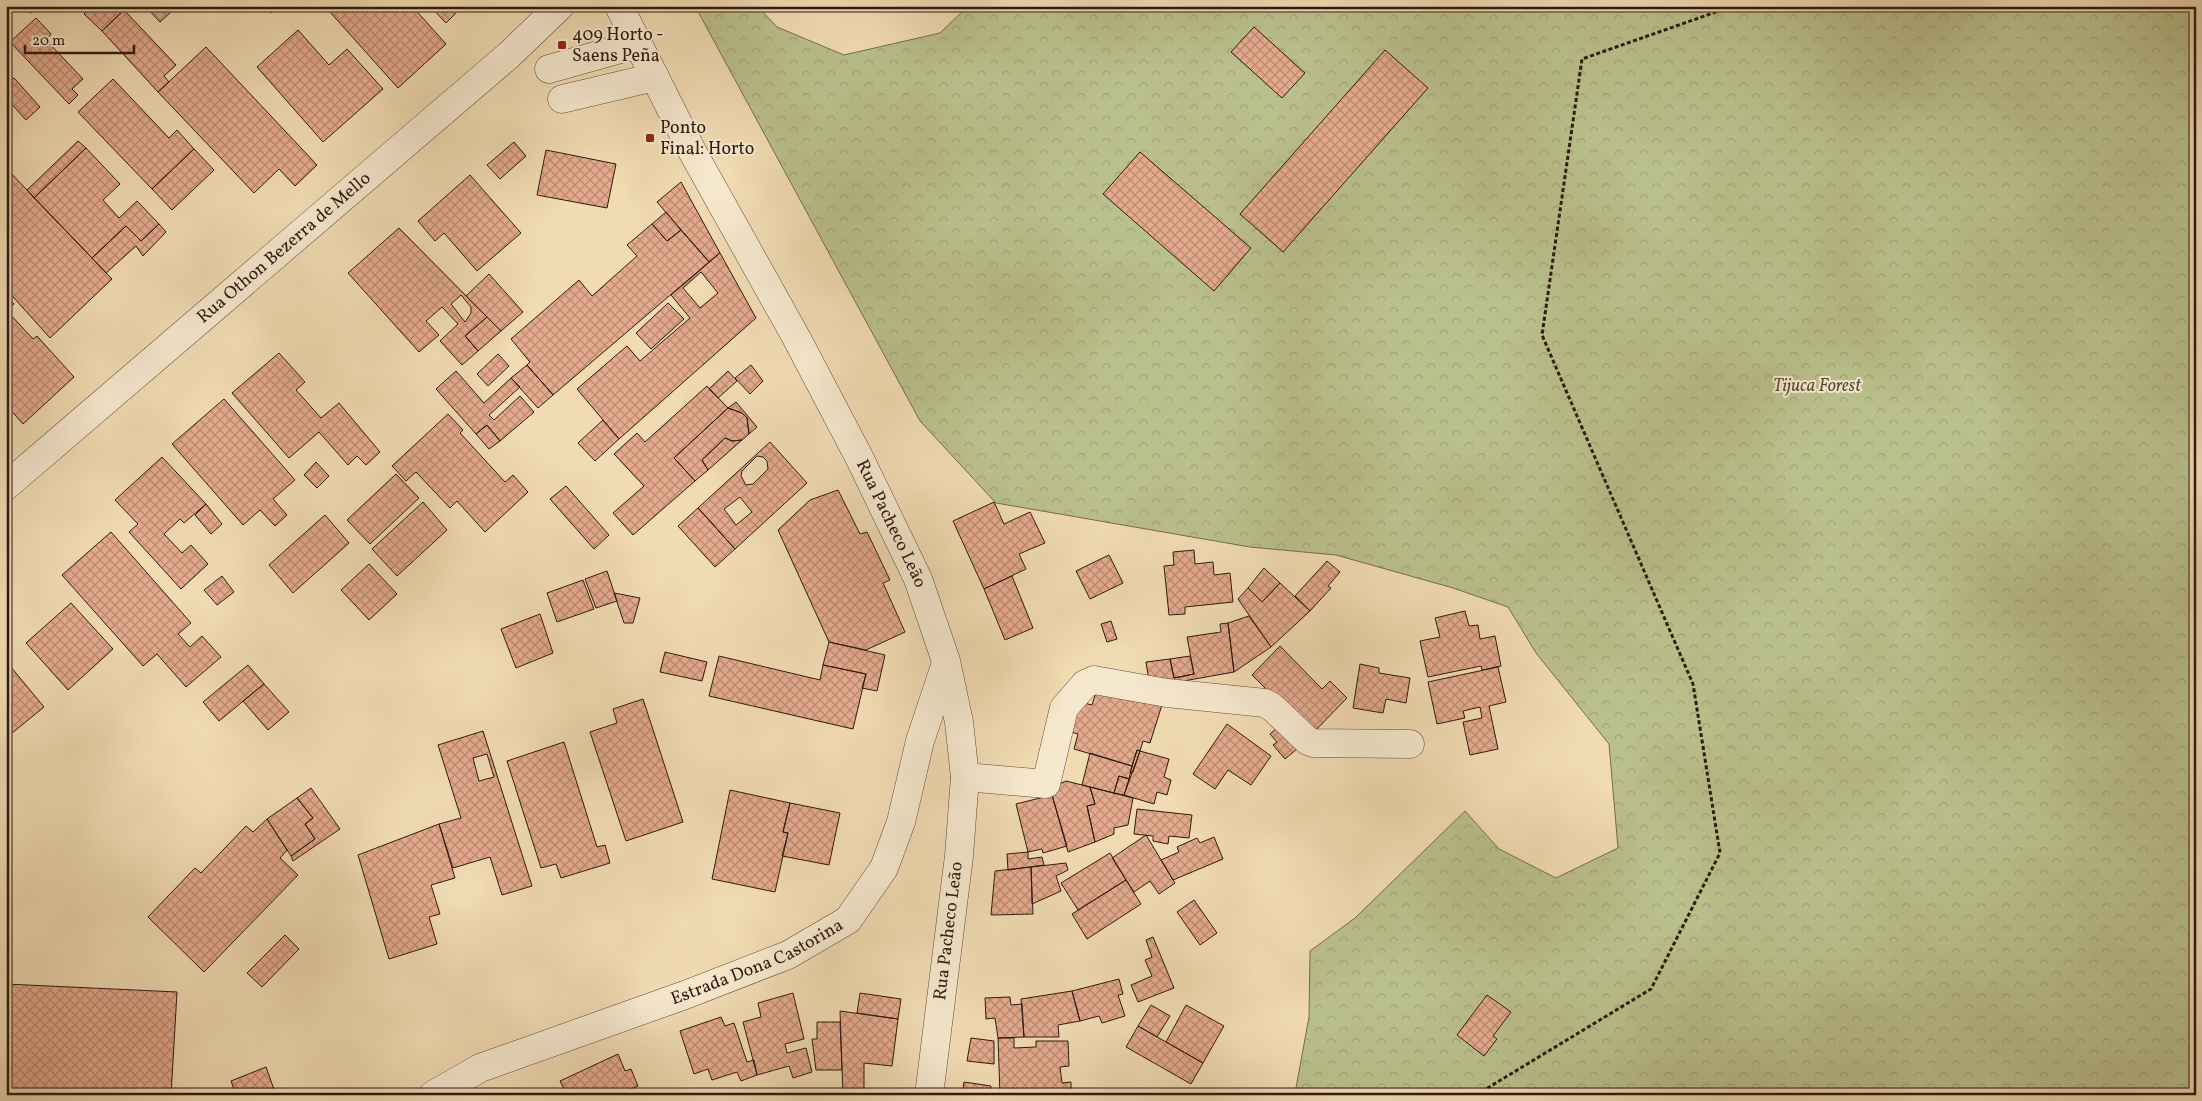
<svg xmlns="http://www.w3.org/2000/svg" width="2202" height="1101" viewBox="0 0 2202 1101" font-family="Vollkorn,serif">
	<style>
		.forest { fill: url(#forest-crowns); stroke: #746c4e }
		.building { fill: url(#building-cross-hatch); stroke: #2e1911; fill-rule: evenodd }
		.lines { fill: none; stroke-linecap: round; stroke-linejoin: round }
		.minor-casing { stroke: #5f4a3a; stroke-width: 29 }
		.path { stroke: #2e1911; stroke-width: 3; stroke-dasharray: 4 2.5; stroke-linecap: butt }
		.minor { stroke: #f6e8ce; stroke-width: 28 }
		.poi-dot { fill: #8f2418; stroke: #f6e8ce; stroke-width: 2 }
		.labels { text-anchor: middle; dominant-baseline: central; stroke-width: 4; stroke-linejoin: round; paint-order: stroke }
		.poi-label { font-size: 18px; fill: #2e1911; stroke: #f6e8ce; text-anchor: start }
		.street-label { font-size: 18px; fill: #2e1911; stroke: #f6e8ce }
		.park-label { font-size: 18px; font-style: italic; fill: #584b36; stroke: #f6e8ce }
	</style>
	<defs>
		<pattern id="forest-crowns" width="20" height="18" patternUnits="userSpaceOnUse" patternTransform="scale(1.25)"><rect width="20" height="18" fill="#bac08c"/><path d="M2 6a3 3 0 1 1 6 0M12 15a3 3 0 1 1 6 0" fill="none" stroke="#a0a478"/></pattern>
		<pattern id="building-cross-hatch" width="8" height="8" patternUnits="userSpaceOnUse" patternTransform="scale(1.25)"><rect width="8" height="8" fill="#e5aa8e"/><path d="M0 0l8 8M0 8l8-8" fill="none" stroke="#ba8a73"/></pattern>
	</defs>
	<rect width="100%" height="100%" fill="#f1dbb3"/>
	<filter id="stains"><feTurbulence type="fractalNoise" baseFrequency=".004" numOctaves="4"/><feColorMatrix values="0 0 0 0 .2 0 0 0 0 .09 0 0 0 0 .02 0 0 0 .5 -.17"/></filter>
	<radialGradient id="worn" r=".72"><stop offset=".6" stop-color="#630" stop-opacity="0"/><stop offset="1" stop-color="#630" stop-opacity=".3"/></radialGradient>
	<!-- forest -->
	<path class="forest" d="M695 6H757L777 27 844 55 940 33 968 6H2196V1095H1291L1296 1088 1309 1017 1310 951 1355 918 1465 811 1499 849 1556 878 1618 848 1609 744 1536 653 1508 607 1453 588 1336 555 1250 547 996 503 920 421Z"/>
	<!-- building -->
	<path class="building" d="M11 6H34L32 13Z
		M92 6H128L102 31 84 14Z
		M145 6H178L160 22Z
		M266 6H281L271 13Z
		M337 6H412L446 44 398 88 330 12Z
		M430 6H463L446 23Z
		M124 10 176 65 164 76 169 82 158 92 102 31Z
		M36 18 51 34 46 40 83 79 72 89 78 95 69 104 10 42Z
		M1254 27 1305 73 1282 98 1231 52Z
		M298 30 329 65 347 49 383 89 323 142 257 67Z
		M206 47 317 165 295 186 279 169 254 193 158 92Z
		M1385 50 1428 88 1283 252 1240 214Z
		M14 78 40 107 26 120 6 98V85Z
		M113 79 169 138 177 130 194 149 152 189 78 112Z
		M78 141 86 148 34 198 27 190Z
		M514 142 526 156 500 179 487 165Z
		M86 148 120 184 103 200 119 218 137 201 159 224 141 241 126 226 92 258 34 198Z
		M194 149 214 170 172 210 152 189Z
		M546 150 616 164 607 208 537 195Z
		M1140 152 1251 248 1214 291 1103 194Z
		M6 168 112 279 50 338 6 289Z
		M470 175 521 233 477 271 444 233 435 241 418 221Z
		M681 182 720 253 709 262 657 202Z
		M666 212 681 230 667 241 652 224Z
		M159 224 166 232 143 256 136 246 106 273 92 258 126 226 141 241Z
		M652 224 667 241 681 230 709 262 553 395 527 365 530 362 511 339 579 280 592 296 637 256 627 245Z
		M399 228 487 317 465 336 478 351 462 365 440 341 458 324 442 307 426 321 439 335 419 352 348 273ZM461 295 471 307V313L465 322 451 304Z
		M720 253 756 318 619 439 577 389 627 346 640 361 690 318 671 295ZM701 272 718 293 700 308 683 288Z
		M489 274 523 312 501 331 466 296Z
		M6 295 14 304 7 311 33 339 37 336 74 377 23 424 6 405Z
		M668 303 684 319 651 349 636 333Z
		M487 317 501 331 478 351 465 336Z
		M279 353 305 382 296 390 321 418 339 403 380 452 366 465 357 456 348 465 319 432 289 458 232 393Z
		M498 354 509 366 488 386 477 374Z
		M527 365 553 395 538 408 511 378Z
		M751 365 763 381 750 394 735 378Z
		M456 371 484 403 511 378 520 387 489 415 494 420 520 396 534 412 500 441 487 425 476 434 436 389Z
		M728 371 737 381 718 398 709 389Z
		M707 386 728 408 674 458 695 481 633 535 613 513 644 486 614 454 637 433 645 442Z
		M224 399 295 480 273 499 287 515 275 526 260 510 243 525 172 444Z
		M736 402 757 427 749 434 747 418 742 413 728 408Z
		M728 408 742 413 747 418 749 434 742 440 732 441 725 438 702 460 708 470 695 481 674 458Z
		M448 414 463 430 460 433 505 482 513 475 528 492 485 532 457 501 450 508 416 472 406 481 392 466Z
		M603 420 619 439 595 461 578 443Z
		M487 425 500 441 489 449 476 434Z
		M725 438 732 441 742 440 708 470 702 460Z
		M770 442 807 483 735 549 698 508ZM757 456 763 457 767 461 768 469 753 484 746 485 741 476 742 471ZM740 497 752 512 736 525 724 509Z
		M162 457 206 504 184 523 180 519 164 534 182 553 191 545 208 564 181 589 129 532 138 524 115 500Z
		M316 462 329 476 317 488 304 475Z
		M396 474 419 498 370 544 347 520Z
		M566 486 609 535 594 549 550 499Z
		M838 490 860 534 867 532 890 580 883 583 905 632 866 650 829 642 778 530 810 500Z
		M423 502 447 530 397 576 372 549Z
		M994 502 1004 524 1030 512 1045 543 1019 554 1026 569 984 589 953 521Z
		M206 504 222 524 211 534 195 515Z
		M698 508 735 549 715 567 678 526Z
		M325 515 349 543 293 593 269 565Z
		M111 532 191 623 178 634 190 647 202 636 221 657 186 687 157 654 143 666 62 575Z
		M1194 550 1195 564 1213 562 1214 575 1230 573 1233 602 1185 607V614L1169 615 1164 566 1174 565 1173 552Z
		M1109 555 1123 583 1090 599 1076 571Z
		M1327 561 1340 572 1328 586 1331 588 1310 611 1295 596Z
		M369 564 397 594 369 620 341 590Z
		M1264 568 1280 583 1262 602 1248 588Z
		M607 571 617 601 596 608 585 579Z
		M222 576 234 592 217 605 204 590Z
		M1012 576 1033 628 1005 640 984 589Z
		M583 580 594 609 557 622 547 593Z
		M1280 583 1310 611 1271 647 1238 599 1248 588 1262 602Z
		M614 593 640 598 633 623H624Z
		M71 603 113 649 68 690 26 643Z
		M1465 611 1469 626 1478 625 1480 639 1495 636 1501 666 1482 670 1481 666 1428 677 1420 641 1440 637 1435 618Z
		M540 614 553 653 516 668 501 629Z
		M1249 616 1271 647 1234 672 1228 623Z
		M1111 621 1117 639 1107 642 1101 624Z
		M1228 623 1234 672 1150 687 1146 662 1170 659 1174 678 1194 674 1187 637 1221 632 1220 624Z
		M829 642 885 655 877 691 862 688 866 674 823 665Z
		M1280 646 1322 689 1330 681 1347 698 1309 737 1297 720 1252 675Z
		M665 652 707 662 702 681 660 672Z
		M719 656 820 680 823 665 866 674 853 729 709 696Z
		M1190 656 1194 674 1174 678 1170 659Z
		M6 661 44 707 6 738Z
		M1360 664 1379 668V673L1410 678 1406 703 1386 699 1383 713 1353 708Z
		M248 665 264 684 219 721 203 702Z
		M1498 667 1506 702 1489 706 1498 749 1470 755 1463 722 1482 718 1480 707 1463 711 1465 718 1437 724 1428 682Z
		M264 684 289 712 268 730 243 701Z
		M1114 691 1162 705 1150 743 1143 741 1140 751 1137 750 1132 766 1074 749 1078 734 1071 732 1080 702 1092 705 1096 692 1112 697Z
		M643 699 683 822 626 841 590 732 617 723 613 709Z
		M1284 722 1303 744 1285 759 1273 745 1277 742 1270 734Z
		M1227 724 1271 756 1251 785 1228 770 1215 789 1193 774Z
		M483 731 532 886 502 895 490 857 453 868 439 824 461 818 438 745ZM487 754 494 777 479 781 473 758Z
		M564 742 597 847 605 845 610 863 561 878 556 864 541 868 507 761Z
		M1137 750 1140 751 1133 772 1130 773Z
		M1140 751 1169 759 1164 777 1171 780 1167 795 1157 792 1154 804 1124 795Z
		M1090 753 1132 766 1129 779 1119 776 1114 793 1082 785Z
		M1119 776 1129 779 1124 795 1114 793Z
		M1066 781 1090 787 1095 804 1087 806 1095 842 1068 852 1050 788Z
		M1090 787 1133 798 1128 825 1114 828V834L1095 842 1087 806 1095 804Z
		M311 788 340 829 293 861 291 856 315 839 305 824 313 818 297 798Z
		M730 790 790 803 783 832 788 833 775 892 712 879Z
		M1052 795 1067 846 1043 853 1042 849 1028 852 1016 804Z
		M297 798 313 818 305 824 315 839 291 856 267 819Z
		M790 803 840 813 829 865 782 856 788 833 783 832Z
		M1137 809 1192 815 1189 838 1169 836 1168 844 1153 841V836L1134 834Z
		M267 819 287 850 280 858 298 875 204 972 148 917 195 868 201 873 246 826 253 832Z
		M439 824 455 878 431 885 440 914 429 917 437 944 389 959 358 855Z
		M1146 835 1175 883 1159 894 1150 881 1134 892 1112 858Z
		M1214 837 1223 859 1173 880 1161 860 1179 852 1177 847 1197 838 1200 843Z
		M1028 852V859L1042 857 1044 865 1008 870 1007 854Z
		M1110 853 1126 880 1078 910 1061 883Z
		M1066 863 1068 870 1056 876 1061 891 1032 904 1031 867Z
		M1031 867 1033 914 991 915 995 871Z
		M1126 880 1141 904 1087 939 1072 914Z
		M1194 900 1217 933 1200 945 1177 912Z
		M285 935 299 949 262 987 247 973Z
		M1153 937 1174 988 1138 1002 1131 985 1152 976 1145 960 1152 957 1146 940Z
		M1119 979 1123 994 1118 995 1125 1016 1102 1023 1099 1016 1080 1021 1072 991Z
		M6 984 177 992 171 1095H6Z
		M1072 991 1080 1021 1058 1025 1059 1037H1024L1021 999Z
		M793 993 804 1039 785 1044 787 1053 806 1048 812 1072 793 1078 789 1066 757 1075 743 1022 761 1017 758 1003Z
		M860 993 901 999 898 1019 857 1013Z
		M1487 995 1511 1012 1493 1036 1497 1039 1484 1056 1457 1035Z
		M1010 997 1011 1005 1022 1004 1024 1037 998 1038 995 1018 986 1019 985 998Z
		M1151 1005 1170 1016 1157 1037 1138 1026Z
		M1186 1005 1224 1026 1203 1063 1166 1042Z
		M840 1011 898 1019 892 1066 864 1063V1095H843Z
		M721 1017 725 1026 734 1023 747 1062 754 1060 757 1075 741 1081 737 1072 712 1080 708 1069 694 1074 680 1031Z
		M817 1022H840L842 1070H816L812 1039H817Z
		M1138 1026 1203 1063 1191 1084 1126 1047Z
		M971 1038 994 1041V1064L967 1061Z
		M998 1038H1014V1048L1036 1047V1041H1068L1069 1066 1060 1067 1062 1083 1071 1082V1095H1000Z
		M618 1054 625 1071 631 1069 638 1086 626 1091 628 1095H567L560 1081Z
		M266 1067 276 1095H236L231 1081Z
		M964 1082 991 1086 990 1095H962Z
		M1080 1091 1158 1093V1095H1080Z"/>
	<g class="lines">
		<!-- minor casing -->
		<g class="minor-casing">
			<g id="minor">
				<path id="s1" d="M619 6 692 151 796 337 859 457 918 579 946 661 959 722 965 777 959 856 929 1095"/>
				<path d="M549 69 638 44"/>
				<path d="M562 99 655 77"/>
				<path id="s2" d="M6 486 509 55 560 6"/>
				<path d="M965 777 1046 784 1064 708 1085 684 1094 680 1167 693 1265 703 1272 707 1308 741 1313 743 1410 744"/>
				<path id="s3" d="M433 1095 480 1068 685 995 788 955 848 920 884 868 901 822 920 741 946 663"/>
			</g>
		</g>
		<!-- path -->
		<path class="path" d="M1476 1095 1651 989 1720 853 1693 684 1542 335 1582 59 1733 6"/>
		<!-- minor -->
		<use href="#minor" class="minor"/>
	</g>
	<!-- markers -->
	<g class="poi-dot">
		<rect x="557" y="40" width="10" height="10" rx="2.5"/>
		<rect x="645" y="133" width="10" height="10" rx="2.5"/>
	</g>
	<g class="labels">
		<!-- poi labels -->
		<g class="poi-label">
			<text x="572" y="35">409 Horto -<tspan x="572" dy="21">Saens Peña</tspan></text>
			<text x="660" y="128">Ponto<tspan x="660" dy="21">Final: Horto</tspan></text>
		</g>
		<!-- street labels -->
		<g class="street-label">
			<text stroke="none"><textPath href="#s2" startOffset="366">Rua Othon Bezerra de Mello</textPath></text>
			<text stroke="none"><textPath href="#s1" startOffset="585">Rua Pacheco Leão</textPath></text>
			<text transform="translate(949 931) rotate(-83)">Rua Pacheco Leão</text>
			<text stroke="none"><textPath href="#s3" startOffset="351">Estrada Dona Castorina</textPath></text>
		</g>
		<!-- park labels -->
		<g class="park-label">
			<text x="1817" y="386">Tijuca Forest</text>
		</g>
	</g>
	<!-- margin -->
	<rect width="2202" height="1101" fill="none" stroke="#f1dbb3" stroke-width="25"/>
	<rect x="8" y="8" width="2187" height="1086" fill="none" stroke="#2e1911" stroke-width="2.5"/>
	<rect x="12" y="12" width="2177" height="1076" fill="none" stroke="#2e1911"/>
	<!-- scale -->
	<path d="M25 45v8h109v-8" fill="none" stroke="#2e1911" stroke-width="2.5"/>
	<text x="32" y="45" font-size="15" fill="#2e1911" stroke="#f6e8ce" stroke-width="4" paint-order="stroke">20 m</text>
	<rect width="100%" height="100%" filter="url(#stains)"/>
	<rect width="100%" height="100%" fill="url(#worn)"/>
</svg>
